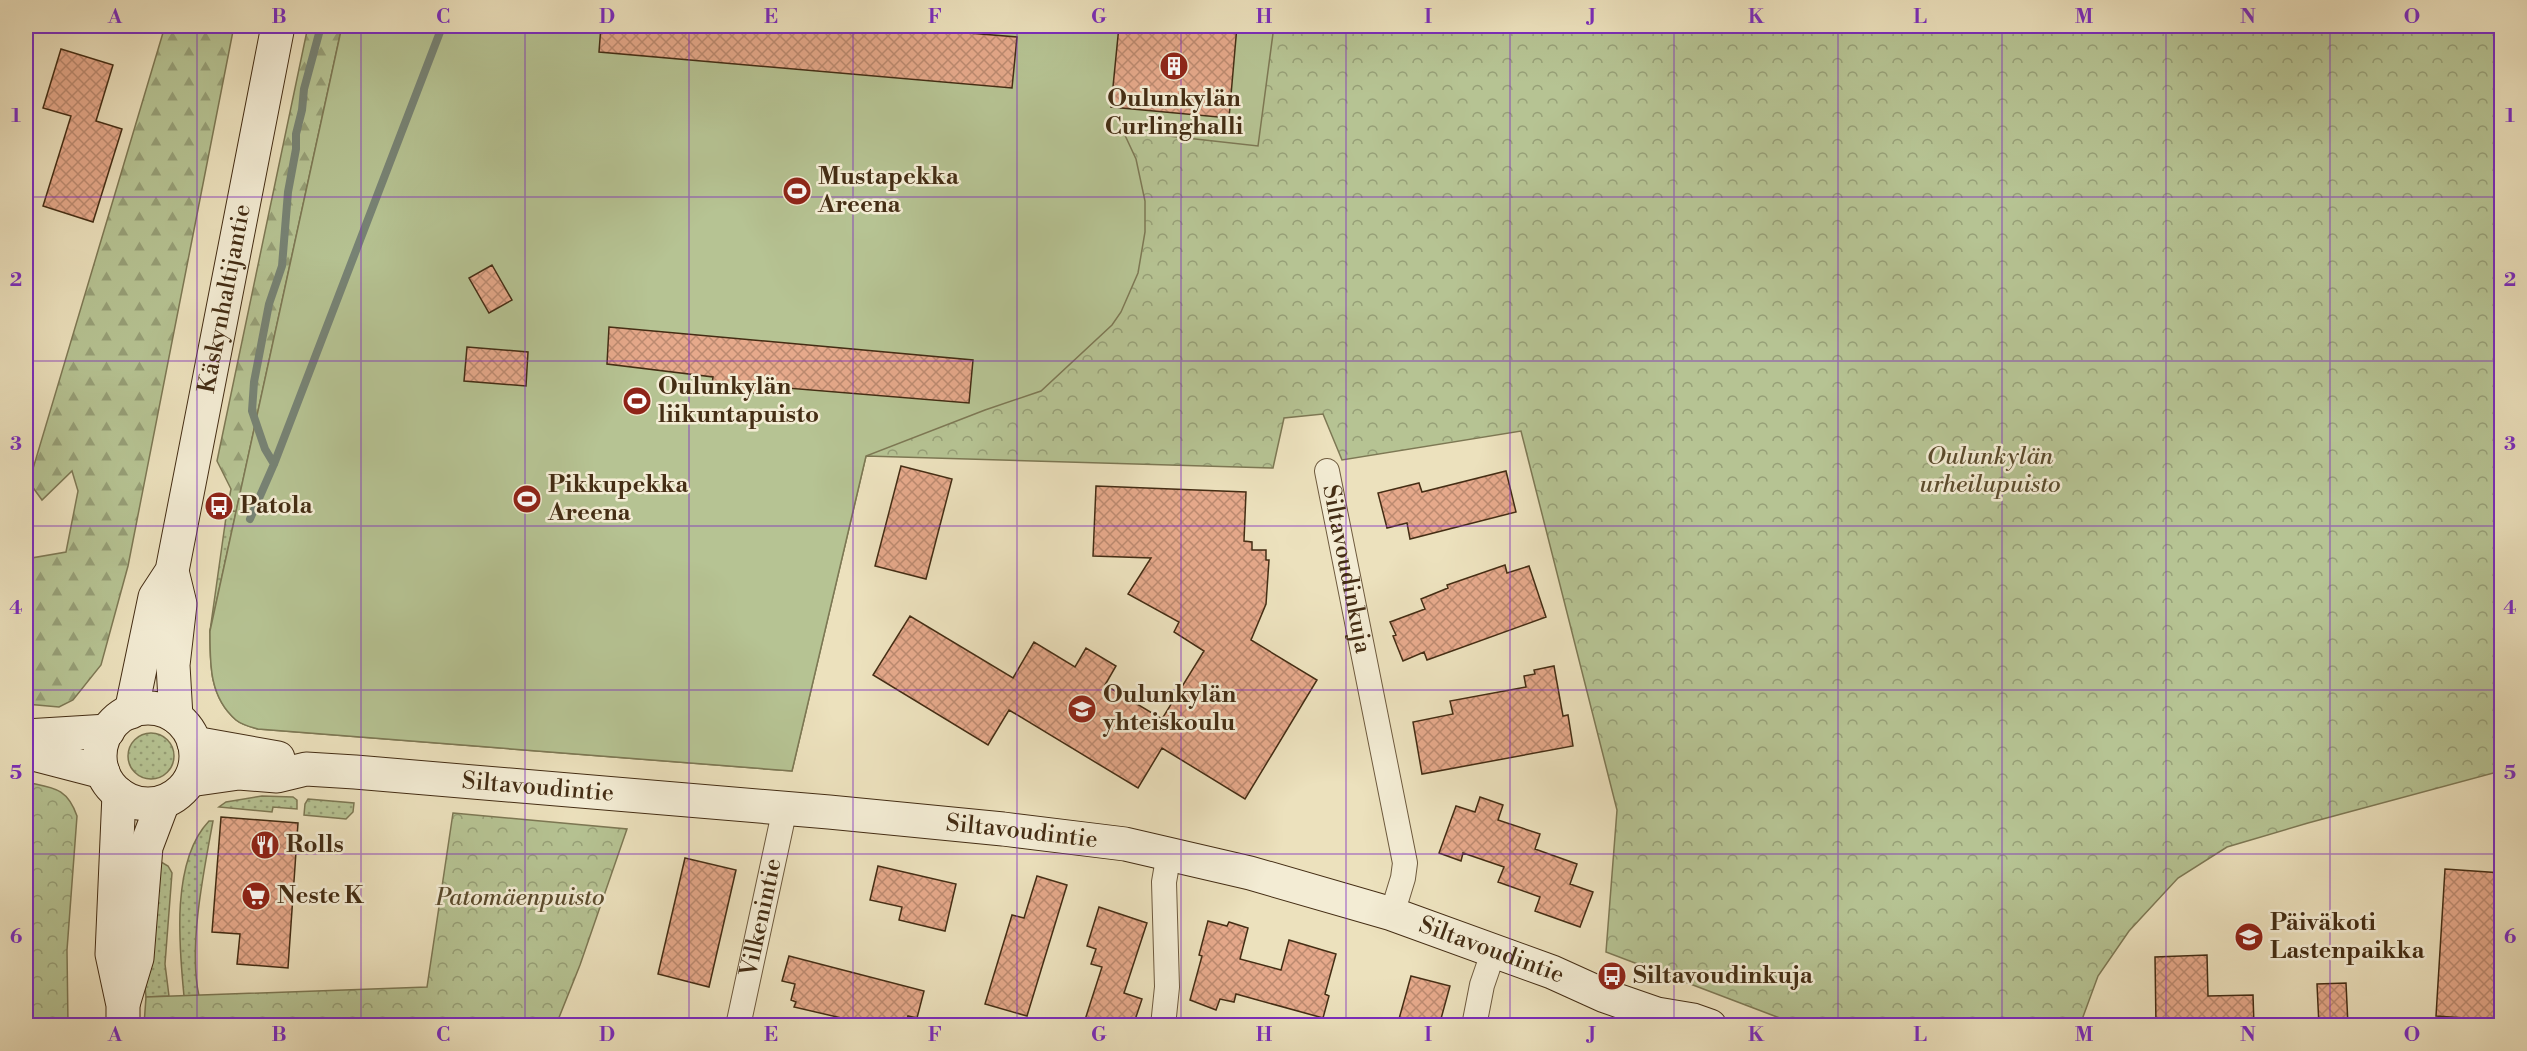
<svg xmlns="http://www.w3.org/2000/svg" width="2527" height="1051" viewBox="0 0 2527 1051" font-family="'Libre Bodoni',serif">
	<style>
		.grass { fill: url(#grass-dots); stroke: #7d7854; stroke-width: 1.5 }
		.forest { fill: url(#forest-firs); stroke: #7d7854; stroke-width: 1.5 }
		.park { fill: url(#park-crowns); stroke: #7d7854; stroke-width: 1.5 }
		.pitch { fill: #b6c393; stroke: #7d7854; stroke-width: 1.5 }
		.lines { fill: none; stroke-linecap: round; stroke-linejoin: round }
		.stream { stroke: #778375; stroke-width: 8 }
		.building { fill: url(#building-cross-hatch); stroke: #442d14; stroke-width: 1.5 }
		.street-casing { stroke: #6e5a3e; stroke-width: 26 }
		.secondary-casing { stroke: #442d14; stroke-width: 35 }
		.street { stroke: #f3ecd4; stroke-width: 24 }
		.secondary { stroke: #f3ecd4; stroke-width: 33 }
		.grid { fill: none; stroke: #7b2cbf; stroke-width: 1.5; stroke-opacity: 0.55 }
		.labels { text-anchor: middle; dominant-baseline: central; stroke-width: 5; stroke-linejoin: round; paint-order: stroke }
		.poi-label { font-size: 24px; font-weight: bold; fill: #442d14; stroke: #f3ecd4; text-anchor: start }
		.street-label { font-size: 24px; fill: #442d14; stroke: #f3ecd4 }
		.park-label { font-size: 24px; font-style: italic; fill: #5b4b2d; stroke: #f3ecd4 }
		.neatline { fill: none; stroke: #7b2cbf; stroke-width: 2 }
		.grid-label { font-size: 20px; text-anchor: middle; font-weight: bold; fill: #7b2cbf }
	</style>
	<defs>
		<pattern id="grass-dots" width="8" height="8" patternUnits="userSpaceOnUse" patternTransform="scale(1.5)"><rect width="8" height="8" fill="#b6c393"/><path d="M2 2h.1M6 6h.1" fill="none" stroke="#969f77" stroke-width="1.8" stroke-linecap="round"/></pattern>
		<pattern id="forest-firs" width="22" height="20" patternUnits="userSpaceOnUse" patternTransform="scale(1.5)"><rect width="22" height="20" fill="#b6c393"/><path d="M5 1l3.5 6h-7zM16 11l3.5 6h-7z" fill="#969f77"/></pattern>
		<pattern id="park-crowns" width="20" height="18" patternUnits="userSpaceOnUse" patternTransform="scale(1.5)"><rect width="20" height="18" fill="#b6c393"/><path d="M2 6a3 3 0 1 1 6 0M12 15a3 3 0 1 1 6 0" fill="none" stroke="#969f77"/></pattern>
		<pattern id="building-cross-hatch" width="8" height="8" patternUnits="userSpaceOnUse" patternTransform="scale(1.5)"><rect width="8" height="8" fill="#e6a98b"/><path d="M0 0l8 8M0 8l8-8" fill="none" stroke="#bc8a70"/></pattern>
	</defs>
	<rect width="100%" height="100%" fill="#ece1bd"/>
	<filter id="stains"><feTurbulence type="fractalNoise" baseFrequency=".00333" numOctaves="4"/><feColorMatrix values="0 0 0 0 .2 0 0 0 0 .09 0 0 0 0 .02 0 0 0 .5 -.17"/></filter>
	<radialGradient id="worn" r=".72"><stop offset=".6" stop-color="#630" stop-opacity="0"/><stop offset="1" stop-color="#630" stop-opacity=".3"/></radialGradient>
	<!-- grass -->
	<path class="grass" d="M227 510 263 516 210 633V631Z
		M128 756a23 23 0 1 1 46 0a23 23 0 1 1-46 0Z
		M262 796 293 797 297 800V809L273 807 272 812 219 807 226 802Z
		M308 799 354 803 353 812 346 819 304 815 305 804Z
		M209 821H213C204 870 188 947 199 996H184C179 945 171 861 209 821Z
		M156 859 168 866 172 873 165 964 169 996 146 997 143 965Z"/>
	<!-- forest -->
	<path class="forest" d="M165 26H234L128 566 101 665 73 700 59 707 26 704V559L66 552 78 491 72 471 42 500 29 482Z
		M308 26H451L263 516 227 510 231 489 217 461Z"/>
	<!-- park -->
	<path class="park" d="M342 26H2501V771L2308 823 2227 847 2178 878 2129 931 2098 976 2080 1025H1798L1606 952 1617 810 1521 431 1342 460 1323 414 1284 418 1273 468 866 456 792 771 258 729C251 727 242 725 236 720 209 697 210 663 210 631Z
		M26 782C53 788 67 787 77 816L67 950 68 1025H26Z
		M453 813 627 829 580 965 556 1025H144L146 997 427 987Z"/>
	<!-- pitch -->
	<path class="pitch" d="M342 26H1274L1258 146 1123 131 1136 159 1145 201V232L1138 273 1121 312 1112 325 1041 391 985 410 866 456 792 771 258 729C251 727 242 725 236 720 209 697 210 663 210 631Z"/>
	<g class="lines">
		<!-- stream -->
		<path class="stream" d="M274 464 265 449 252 411 254 382 269 304 282 266 288 192 296 149V134L302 110 304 89 321 26
			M250 519 274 464 440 32"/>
	</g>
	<!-- building -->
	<path class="building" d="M601 26H883L1017 37 1012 88 599 52Z
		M1119 26H1237L1229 118 1111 107Z
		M61 49 113 65 96 121 122 129 93 222 43 206 71 116 43 108Z
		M492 265 512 300 489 313 469 278Z
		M609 327 973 360 969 403 763 386 762 394 711 390 713 377 607 364Z
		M467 347 528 352 526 386 464 381Z
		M901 466 952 479 926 579 875 566Z
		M1506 471 1516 512 1410 539 1407 523 1387 528 1378 493 1419 483 1422 492Z
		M1096 486 1246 492 1244 541 1252 542V550H1266V560H1269L1266 604 1251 640 1317 680 1245 799 1162 748 1138 788 1009 710 988 745 873 675 910 616 1013 678 1034 642 1075 667 1086 648 1116 666 1105 685 1162 719 1204 651 1174 632 1179 622 1128 594 1151 558 1093 556Z
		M1505 565 1507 573 1529 566 1546 617 1427 660 1424 652 1403 661 1393 636 1396 635 1390 622 1425 609 1421 599 1448 588 1447 585Z
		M1554 666 1563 716 1568 715 1573 746 1422 774 1413 722 1453 714 1450 701 1526 687 1524 676 1535 674 1534 670Z
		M1480 797 1503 805 1498 820 1540 834 1535 849 1577 864 1570 884 1593 892 1580 927 1535 911 1540 897 1498 882 1504 867 1463 853 1461 861 1439 853 1456 806 1475 812Z
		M221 817 298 823 288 968 237 964 240 934 212 932Z
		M685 858 736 870 709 987 658 974Z
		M878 866 956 884 945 931 899 920 902 907 870 900Z
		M2445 869 2502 873 2494 1020 2436 1016Z
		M1037 876 1067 885 1027 1016 985 1004 1012 915 1024 918Z
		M1099 907 1147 923 1124 993 1142 999 1133 1026H1083L1102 967 1091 964 1096 949 1087 946Z
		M1208 921 1227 926 1229 922 1248 928 1240 959 1281 970 1289 940 1336 954 1325 994 1329 996 1323 1018 1236 994 1234 1002 1220 999 1216 1010 1190 1000 1202 956 1199 955Z
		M2207 955 2208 996 2253 995 2254 1026H2156L2155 957Z
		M789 956 924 991 917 1018 908 1016 905 1026H876L794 1007 796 1002 791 1000 795 984 782 981Z
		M1411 976 1450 986 1439 1026H1397Z
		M2346 983 2348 1025 2319 1026 2317 984Z"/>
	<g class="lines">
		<!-- street casing -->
		<g class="street-casing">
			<g id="street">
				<path id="s1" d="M1327 471 1405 863 1403 878 1392 914"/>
				<path id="s2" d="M738 1026 785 808"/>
				<path d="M1163 1026 1167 987 1164 882 1169 853"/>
				<path d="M1474 1026 1482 985 1494 950"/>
			</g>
		</g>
		<!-- secondary casing -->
		<g class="secondary-casing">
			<g id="secondary">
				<path d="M172 571 180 604 173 665 176 717"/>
				<circle cx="148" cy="756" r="48"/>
				<path id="s3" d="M131 712 155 597 172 571 278 26"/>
				<path d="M26 736 108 731"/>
				<path d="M194 743 278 758"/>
				<path d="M26 752 103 772"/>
				<path id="s4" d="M190 780 239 773 277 776 306 769 355 772 829 812 1003 829 1125 844 1250 873 1392 914 1552 972 1605 996 1657 1014 1693 1020 1710 1026"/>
				<path d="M119 794 112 954 123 1005V1026"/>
				<path d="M124 1001 137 958 146 847 163 802"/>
			</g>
		</g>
		<!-- street -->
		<use href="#street" class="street"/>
		<!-- secondary -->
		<use href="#secondary" class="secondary"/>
	</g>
	<!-- grid -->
	<path class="grid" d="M197 26V1026M361 26V1026M525 26V1026M689 26V1026M853 26V1026M1017 26V1026M1181 26V1026M1346 26V1026M1510 26V1026M1674 26V1026M1838 26V1026M2002 26V1026M2166 26V1026M2330 26V1026M26 197H2502M26 361H2502M26 526H2502M26 690H2502M26 854H2502"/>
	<!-- icons -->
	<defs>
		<g id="building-disc" transform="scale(1.5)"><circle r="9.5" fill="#8f2418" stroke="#f3ecd4"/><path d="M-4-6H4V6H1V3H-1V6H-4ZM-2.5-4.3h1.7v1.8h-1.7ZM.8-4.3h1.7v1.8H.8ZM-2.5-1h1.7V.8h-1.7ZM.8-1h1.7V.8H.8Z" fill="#fff"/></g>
		<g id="stadium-disc" transform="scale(1.5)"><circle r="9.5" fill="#8f2418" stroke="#f3ecd4"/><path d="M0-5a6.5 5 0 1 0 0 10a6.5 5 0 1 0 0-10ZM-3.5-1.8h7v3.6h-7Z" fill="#fff"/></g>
		<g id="bus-disc" transform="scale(1.5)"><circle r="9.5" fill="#8f2418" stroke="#f3ecd4"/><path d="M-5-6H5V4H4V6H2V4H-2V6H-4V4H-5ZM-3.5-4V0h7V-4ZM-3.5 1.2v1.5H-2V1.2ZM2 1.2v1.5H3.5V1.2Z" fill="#fff"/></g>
		<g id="school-disc" transform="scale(1.5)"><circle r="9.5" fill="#8f2418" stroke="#f3ecd4"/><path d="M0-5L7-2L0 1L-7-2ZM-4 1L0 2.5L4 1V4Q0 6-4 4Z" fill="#fff"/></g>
		<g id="restaurant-disc" transform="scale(1.5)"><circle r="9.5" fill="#8f2418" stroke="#f3ecd4"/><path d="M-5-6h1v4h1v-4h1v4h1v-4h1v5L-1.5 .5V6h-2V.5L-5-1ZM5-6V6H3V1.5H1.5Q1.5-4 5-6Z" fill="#fff"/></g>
		<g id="supermarket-disc" transform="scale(1.5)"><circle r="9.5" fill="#8f2418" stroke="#f3ecd4"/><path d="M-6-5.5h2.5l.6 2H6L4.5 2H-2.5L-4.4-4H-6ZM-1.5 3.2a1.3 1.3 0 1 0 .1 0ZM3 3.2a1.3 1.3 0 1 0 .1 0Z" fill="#fff"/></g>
	</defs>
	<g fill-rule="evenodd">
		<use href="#building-disc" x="1174" y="66"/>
		<use href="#stadium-disc" x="797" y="191"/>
		<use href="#stadium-disc" x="637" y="401"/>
		<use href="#stadium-disc" x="527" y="499"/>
		<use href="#bus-disc" x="219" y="506"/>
		<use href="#school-disc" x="1082" y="709"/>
		<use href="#restaurant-disc" x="265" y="845"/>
		<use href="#supermarket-disc" x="256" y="896"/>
		<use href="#school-disc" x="2249" y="937"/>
		<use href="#bus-disc" x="1612" y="976"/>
	</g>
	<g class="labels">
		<!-- poi labels -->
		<g class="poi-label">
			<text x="1174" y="99" text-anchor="middle">Oulunkylän<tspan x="1174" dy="28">Curlinghalli</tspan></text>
			<text x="818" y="177">Mustapekka<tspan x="818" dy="28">Areena</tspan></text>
			<text x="658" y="387">Oulunkylän<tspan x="658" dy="28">liikuntapuisto</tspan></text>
			<text x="548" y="485">Pikkupekka<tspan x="548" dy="28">Areena</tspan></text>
			<text x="240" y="506">Patola</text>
			<text x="1103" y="695">Oulunkylän<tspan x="1103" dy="28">yhteiskoulu</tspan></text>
			<text x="286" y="845">Rolls</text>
			<text x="277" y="896">Neste K</text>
			<text x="2270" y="923">Päiväkoti<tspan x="2270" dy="28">Lastenpaikka</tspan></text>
			<text x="1633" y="976">Siltavoudinkuja</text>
		</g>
		<!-- street labels -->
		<g class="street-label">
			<text stroke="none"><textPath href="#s3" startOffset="426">Käskynhaltijantie</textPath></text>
			<text stroke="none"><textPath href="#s1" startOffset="100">Siltavoudinkuja</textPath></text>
			<text stroke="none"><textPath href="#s4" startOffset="350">Siltavoudintie</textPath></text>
			<text stroke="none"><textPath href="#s4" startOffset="836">Siltavoudintie</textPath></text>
			<text stroke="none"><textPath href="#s2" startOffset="111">Vilkenintie</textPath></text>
			<text stroke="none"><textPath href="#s4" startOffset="1322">Siltavoudintie</textPath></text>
		</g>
		<!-- park labels -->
		<g class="park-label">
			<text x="1990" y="457">Oulunkylän<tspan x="1990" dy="28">urheilupuisto</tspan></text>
			<text x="520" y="898">Patomäenpuisto</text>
		</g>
	</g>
	<!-- margin -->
	<rect width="2527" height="1051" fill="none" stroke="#ece1bd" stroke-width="66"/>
	<rect x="33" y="33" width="2461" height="985" class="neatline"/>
	<g class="grid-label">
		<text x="115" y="23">A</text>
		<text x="279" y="23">B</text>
		<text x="443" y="23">C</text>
		<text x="607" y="23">D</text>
		<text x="771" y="23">E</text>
		<text x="935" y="23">F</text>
		<text x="1099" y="23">G</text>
		<text x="1264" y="23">H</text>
		<text x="1428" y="23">I</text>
		<text x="1592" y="23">J</text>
		<text x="1756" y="23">K</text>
		<text x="1920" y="23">L</text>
		<text x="2084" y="23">M</text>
		<text x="2248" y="23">N</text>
		<text x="2412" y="23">O</text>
		<text x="16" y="122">1</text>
		<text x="2510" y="122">1</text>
		<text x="16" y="286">2</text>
		<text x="2510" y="286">2</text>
		<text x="16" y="450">3</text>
		<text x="2510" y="450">3</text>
		<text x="16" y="614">4</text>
		<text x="2510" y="614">4</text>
		<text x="16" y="779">5</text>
		<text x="2510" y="779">5</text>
		<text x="16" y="943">6</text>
		<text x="2510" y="943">6</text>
		<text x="115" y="1041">A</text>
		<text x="279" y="1041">B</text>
		<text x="443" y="1041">C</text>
		<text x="607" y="1041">D</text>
		<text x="771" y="1041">E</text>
		<text x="935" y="1041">F</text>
		<text x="1099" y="1041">G</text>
		<text x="1264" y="1041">H</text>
		<text x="1428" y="1041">I</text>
		<text x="1592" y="1041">J</text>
		<text x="1756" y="1041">K</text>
		<text x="1920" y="1041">L</text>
		<text x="2084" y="1041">M</text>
		<text x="2248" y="1041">N</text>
		<text x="2412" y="1041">O</text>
	</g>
	<rect width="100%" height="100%" filter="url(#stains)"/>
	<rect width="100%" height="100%" fill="url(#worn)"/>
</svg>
